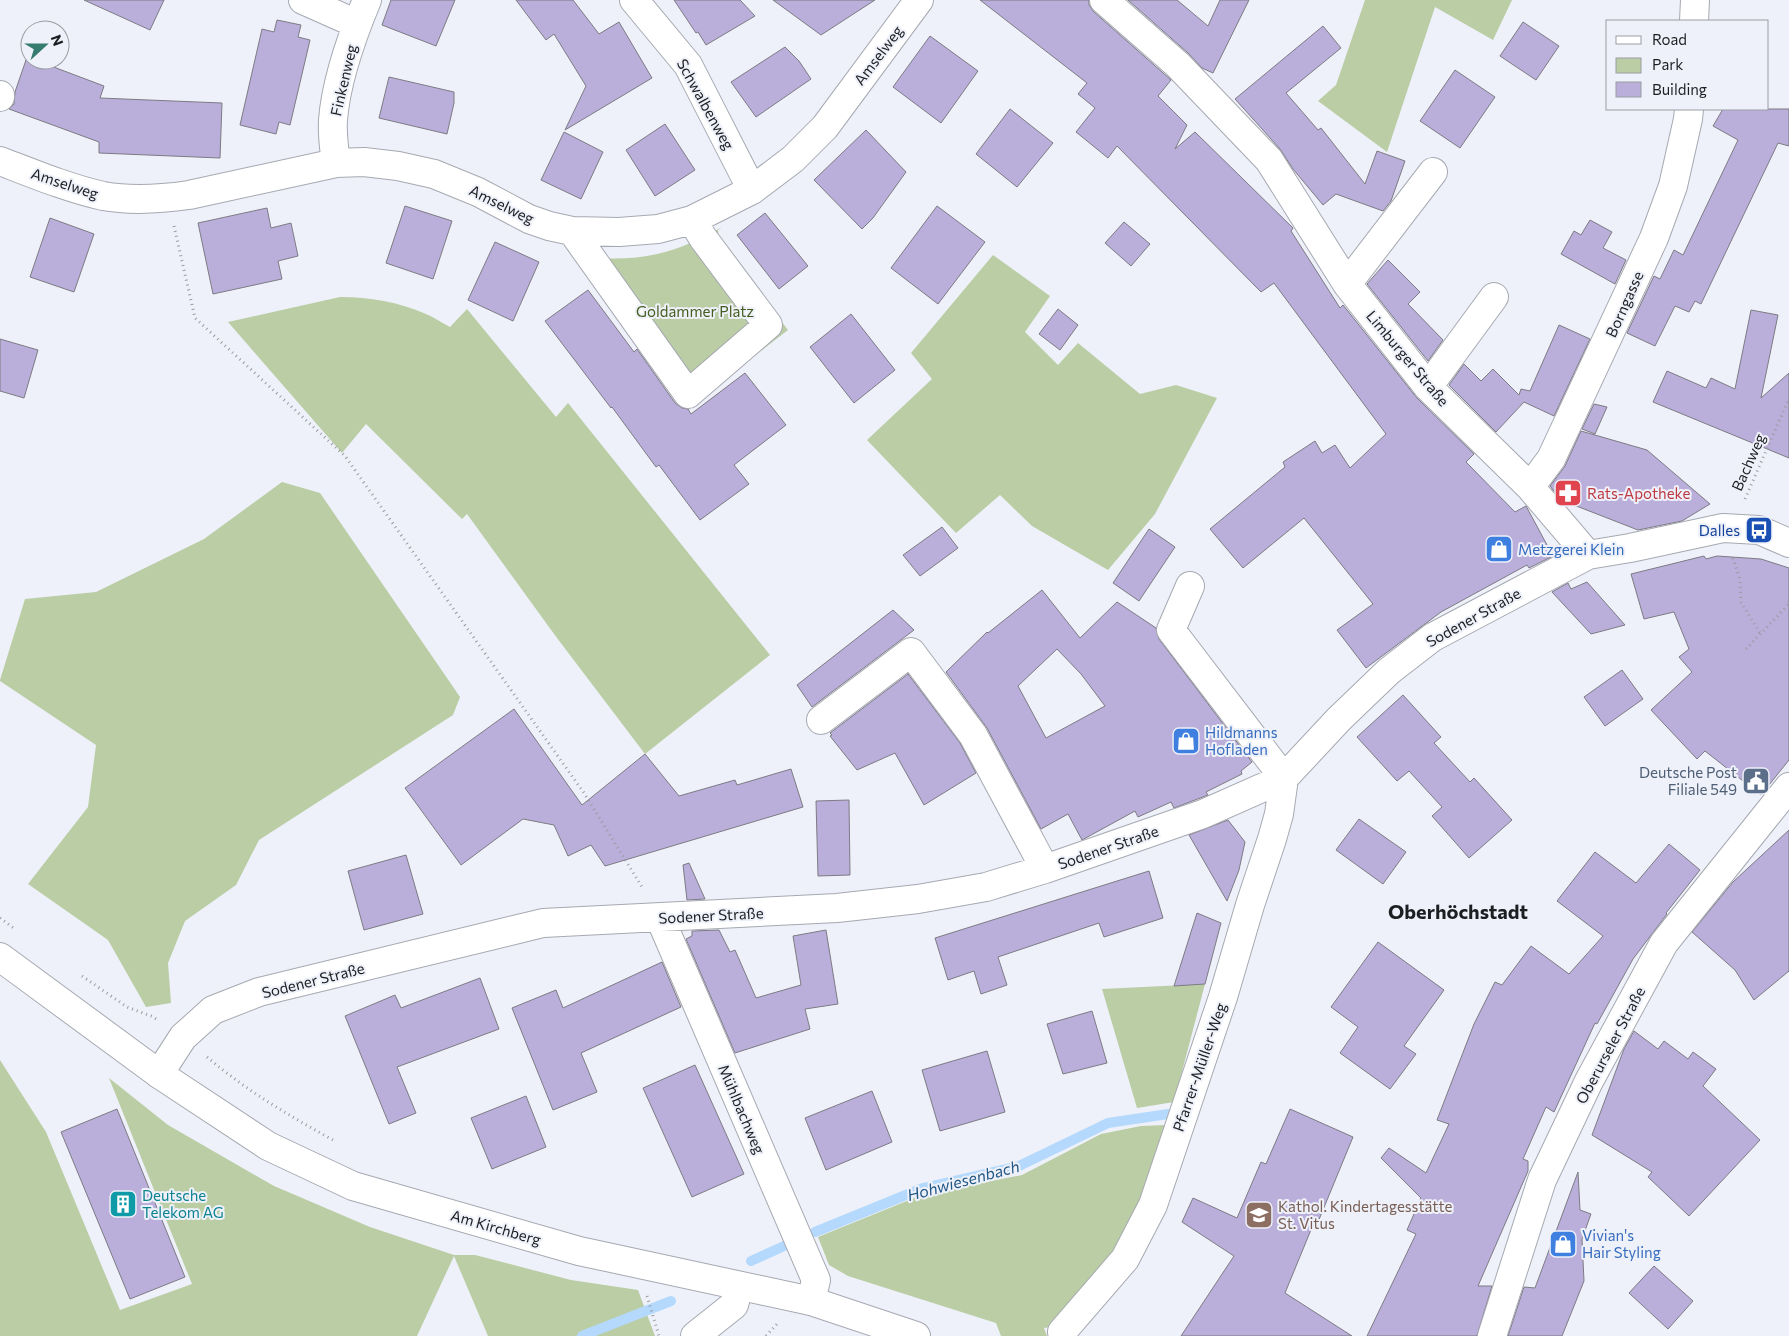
<svg xmlns="http://www.w3.org/2000/svg" width="1789" height="1336" viewBox="0 0 1789 1336" font-family="Commissioner,sans-serif">
	<style>
		.green { fill: #bacda4 }
		.lines { fill: none; stroke-linecap: round; stroke-linejoin: round }
		.stream { stroke: #b4d9fd; stroke-width: 10 }
		.building { fill: #baaedb; stroke: #7d7b83; fill-rule: evenodd }
		.minor-casing { stroke: #a6a9b1; stroke-width: 30 }
		.major-casing { stroke: #a6a9b1; stroke-width: 30 }
		.path { stroke: #9a9ca2; stroke-width: 3; stroke-dasharray: 1 4; stroke-linecap: butt }
		.minor { stroke: #fff; stroke-width: 28 }
		.major { stroke: #fff; stroke-width: 28 }
		.labels { text-anchor: middle; dominant-baseline: central; stroke-width: 4; stroke-linejoin: round; paint-order: stroke }
		.street-label { font-size: 15px; fill: #1d1e21; stroke: #eef1f9 }
		.park-label { font-size: 15px; fill: #445d1e; stroke: #eef1f9 }
		.health-label { font-size: 15px; fill: #be3a42; stroke: #eef1f9; text-anchor: start }
		.transit-label { font-size: 15px; fill: #164399; stroke: #eef1f9; text-anchor: end }
		.shop-label { font-size: 15px; fill: #366cbe; stroke: #eef1f9; text-anchor: start }
		.service-label { font-size: 15px; fill: #4e5e75; stroke: #eef1f9; text-anchor: end }
		.culture-label { font-size: 15px; fill: #0d838f; stroke: #eef1f9; text-anchor: start }
		.education-label { font-size: 15px; fill: #785e54; stroke: #eef1f9; text-anchor: start }
		.water-label { font-size: 16px; font-style: italic; fill: #215784; stroke: #eef1f9 }
		.district-label { font-size: 20px; font-weight: bold; fill: #1d1e21; stroke: #eef1f9 }
	</style>
	<rect width="100%" height="100%" fill="#eef1f9"/>
	<!-- green -->
	<path class="green" d="M1365 0H1512L1493 40 1435 7 1387 152 1318 101 1336 85Z
		M722 227 718 230 719 240 788 330 701 397 584 257C640 262 673 255 722 227Z
		M993 255 1050 296 1025 332 1058 365 1078 343 1140 394 1176 385 1217 398 1155 514 1108 570 1032 526 1000 495 956 533 867 440 932 379 911 353Z
		M340 297C370 297 398 302 426 314 434 317 442 323 450 327L467 309 556 417 568 403 770 655 645 754 557 638 467 514 462 519 366 424 342 453 228 322Z
		M282 482 320 493 460 697 453 715 259 840 236 885 185 921 168 963 171 1003 146 1007 108 940 28 884 88 807 96 745 0 681V680L25 599 96 592 204 539Z
		M1205 984 1174 1102 1137 1108 1102 989Z
		M0 1060 46 1132 120 1310 192 1284 109 1078 168 1125 274 1186 370 1227 454 1255H475L571 1280 638 1290 655 1336H488L454 1256 417 1336H0Z
		M1166 1125 1131 1230 1056 1326 1044 1328 1047 1336H1001L996 1323 848 1276 829 1265 818 1237 924 1194 1022 1175 1101 1134 1141 1126Z"/>
	<g class="lines">
		<!-- stream -->
		<path class="stream" d="M815 1232 923 1188 1019 1166 1108 1123 1168 1114
			M751 1261 793 1242
			M582 1336 671 1301"/>
	</g>
	<!-- building -->
	<path class="building" d="M84 0H164L150 30Z
		M391 0H455L436 46 382 25Z
		M516 0H573L599 34 619 22 652 78 565 130 586 86 554 34 546 40Z
		M674 0H740L755 16 706 45 698 32 696 33Z
		M773 0H875L821 35Z
		M980 0H1089V5L1094 12 1171 80 1158 96 1187 125 1175 149 1195 132 1293 228 1291 231 1340 308 1343 305 1417 398 1474 454 1466 462 1515 512 1526 506 1553 556 1529 568 1527 565 1441 612 1366 668 1337 630 1373 604 1304 518 1243 568 1210 529 1285 467 1283 462 1315 441 1322 453 1335 445 1350 468 1386 434 1274 283 1261 292 1117 146 1108 158 1076 132 1095 108 1078 94 1087 83Z
		M1128 0H1177L1208 26 1220 0H1249L1213 73 1202 68 1188 53Z
		M277 20 301 25 298 37 310 40 290 125 279 122 276 134 240 125 262 29 274 32Z
		M1523 22 1559 46 1536 80 1500 56Z
		M1323 26 1341 48 1286 93 1318 130 1321 128 1365 184 1377 151 1405 161 1391 201 1383 211 1336 194 1323 205 1293 169 1280 149 1235 99Z
		M930 36 978 71 941 123 893 87Z
		M785 47 799 61 811 79 756 117 731 82Z
		M27 57 30 60H35L104 86 100 98 222 103 220 158 99 153V142L9 109 14 104 15 92Z
		M1455 70 1495 97 1460 148 1420 121Z
		M389 77 454 92V103L447 134 379 118Z
		M1010 109 1053 143 1017 187 976 154Z
		M1723 109H1789V146L1778 143 1701 304 1695 301 1689 312 1675 306 1655 346 1627 333 1654 276 1660 279 1674 250 1683 255 1738 140 1713 126Z
		M665 124 695 170 655 196 626 150Z
		M866 130 906 172 873 218 862 229 814 180Z
		M564 132 603 152 581 199 541 180Z
		M405 206 452 221 433 279 386 263Z
		M937 206 985 242 938 304 891 268Z
		M267 208 271 228 291 223 298 256 278 261 282 279 213 294 198 223Z
		M765 213 808 266 779 289 737 235Z
		M50 218 94 234 74 292 30 277Z
		M1590 220 1612 232 1603 248 1626 260 1615 284 1561 254 1574 231 1581 235Z
		M1124 222 1150 244 1131 266 1105 243Z
		M495 242 539 262 513 321 468 300Z
		M1388 260 1420 292 1408 304 1443 340 1428 361 1367 284Z
		M588 290 634 352 637 349 675 403 682 408 688 409 691 414 745 373 786 425 734 465 749 484 700 520 659 465 656 467 612 407 611 408 545 321Z
		M1058 309 1078 325 1060 350 1039 334Z
		M1751 310 1778 315 1761 398 1789 373V458L1653 402 1667 371 1706 388 1711 378 1735 389Z
		M851 314 895 370 854 403 810 347Z
		M1559 325 1590 339 1554 416 1524 402 1496 432 1449 385 1464 364 1481 381 1493 369 1519 395 1521 389 1530 391Z
		M0 339 38 350 24 398 0 391Z
		M1594 404 1607 407 1595 434 1582 429Z
		M1581 431 1647 450 1710 504 1682 521 1638 530 1561 500 1550 486 1565 466Z
		M942 527 958 548 920 576 903 555Z
		M1149 529 1175 547 1139 601 1113 583Z
		M1704 556 1706 559 1717 556 1761 559 1789 568V760L1761 795 1705 751 1697 759 1651 710 1692 672 1679 657 1689 649 1674 612 1644 619 1631 574Z
		M1587 582 1625 625 1591 634 1552 592 1568 583 1571 589Z
		M1042 590 1080 638 1117 602 1156 628 1159 639 1252 762 1241 771 1242 774 1206 792 1208 795 1174 808 1171 802 1138 817 1135 811 1082 840 1068 814 1041 829 987 728 946 672 987 632 988 633ZM1057 649 1081 674 1105 706 1046 738 1018 686Z
		M893 610 914 630 812 707 797 685Z
		M1622 670 1643 699 1605 726 1584 697Z
		M908 674 960 743 976 773 924 805 895 753 857 770 830 736 832 735 830 733Z
		M1403 695 1441 737 1434 743 1470 782 1474 778 1512 820 1469 858 1432 816 1442 807 1409 771 1397 781 1357 737Z
		M514 709 582 805 645 754 679 796 735 780 737 785 791 769 803 807 605 866 591 845 568 856 554 825 523 819 461 865 405 788Z
		M849 800 850 875 818 876 816 801Z
		M1359 819 1406 852 1383 884 1336 850Z
		M1228 820 1245 842 1239 870 1227 901 1189 835Z
		M1789 830V971L1754 1000 1735 970 1692 932 1733 882Z
		M1669 844 1700 870 1666 913 1667 914 1633 959 1597 1024 1595 1023 1554 1112 1546 1107 1523 1159 1528 1161V1171L1478 1286H1492L1477 1336H1367L1416 1234 1407 1230 1421 1198 1381 1158 1389 1148 1426 1173 1449 1124 1437 1120 1474 1024 1495 982 1502 985 1531 946 1569 974 1603 936 1557 901 1595 852 1636 883Z
		M406 855 423 914 364 930 348 871Z
		M689 863 705 899 687 900 683 865Z
		M1149 871 1163 918 1104 937 1099 923 998 957 1007 985 981 994 974 971 948 980 935 938Z
		M1197 913 1221 923 1205 984 1174 986Z
		M719 930 730 952 735 950 756 998 801 985 793 936 826 930 838 1004 805 1009 810 1029 735 1053 686 939 692 936V931Z
		M1378 942 1444 990 1404 1046 1416 1054 1390 1089 1340 1053 1358 1027 1331 1007Z
		M662 962 681 1007 581 1053 597 1092 553 1110 512 1008 556 990 563 1008Z
		M480 978 499 1029 397 1067 416 1113 389 1124 345 1016 395 995 401 1008Z
		M1092 1011 1107 1063 1063 1074 1047 1024Z
		M1634 1031 1658 1049 1664 1041 1688 1059 1693 1052 1716 1069 1703 1086 1760 1140 1689 1216 1648 1177 1652 1172 1592 1135 1624 1049Z
		M987 1051 1005 1112 940 1131 922 1070Z
		M695 1065 744 1174 692 1197 643 1088Z
		M872 1091 892 1142 826 1170 805 1118Z
		M526 1096 546 1147 492 1169 471 1118Z
		M117 1109 185 1277 130 1299 61 1132Z
		M1290 1109 1353 1137 1318 1222 1315 1220 1285 1293 1352 1336H1181L1234 1256 1182 1222 1193 1198 1237 1218 1261 1162 1266 1164Z
		M1578 1172 1580 1210 1591 1214 1582 1239 1584 1281 1562 1336H1508L1524 1287 1535 1288Z
		M1654 1266 1693 1301 1668 1329 1629 1293Z"/>
	<g class="lines">
		<!-- minor casing -->
		<g class="minor-casing">
			<path id="minor" d="M303 0 357 24
				M634 0 688 65 752 190
				M1104 0 1178 65 1269 160 1347 284 1428 387 1530 487 1588 555
				M1694 21 1695 0
				M0 95V97
				M0 161C34 174 68 188 103 196 131 201 161 199 189 195L336 163 364 162 398 166 434 174 478 192 529 219 549 226 572 231 619 232 658 229 692 220 752 190 793 159 825 127 919 0
				M336 163C334 149 332 135 333 120 336 81 352 36 367 0
				M572 231 688 394 768 325 703 238 692 220
				M1347 284 1433 172
				M1428 387 1494 297
				M1530 487 1551 459 1654 238 1673 186 1688 119 1689 109
				M821 720 911 652 973 735 1045 869
				M660 918 816 1280 811 1301
				M159 1074 183 1037 213 1010 259 992 543 923 837 908 918 899 986 887 1045 869 1203 814 1284 778 1339 719 1389 671 1433 637 1588 555 1630 548 1723 528 1759 530 1789 543
				M1062 1332 1125 1259 1153 1205 1223 997 1250 905 1272 839 1279 814 1284 778 1171 630 1190 586
				M695 1336 734 1305 739 1286
				M1492 1336 1542 1180 1589 1081 1664 943 1789 787"/>
		</g>
		<!-- major casing -->
		<g class="major-casing">
			<path id="major" d="M0 957 159 1074 268 1146 353 1186 579 1251 811 1301 916 1336"/>
		</g>
		<!-- path -->
		<path class="path" d="M174 226 195 318 345 456 584 793 642 887
			M1745 499 1787 403 1789 401
			M1733 558 1740 580 1741 602 1760 633
			M1746 649 1789 604
			M0 918 15 929
			M82 976 127 1007 151 1016 158 1020
			M207 1057C247 1091 288 1115 333 1140
			M647 1296 659 1336
			M766 1336 777 1324"/>
		<!-- minor -->
		<use href="#minor" class="minor"/>
		<!-- major -->
		<use href="#major" class="major"/>
	</g>
	<!-- icons -->
	<defs>
		<g id="pharmacy-square" transform="scale(1.4375)"><rect x="-9" y="-9" width="18" height="18" rx="4" fill="#e0444e" stroke="#eef1f9"/><path d="M-2-6h4v4h4v4h-4v4h-4v-4h-4v-4h4Z" fill="#fff"/></g>
		<g id="bus-square" transform="scale(1.4375)"><rect x="-9" y="-9" width="18" height="18" rx="4" fill="#1a4fb4" stroke="#eef1f9"/><path d="M-5-6H5V4H4V6H2V4H-2V6H-4V4H-5ZM-3.5-4V0h7V-4ZM-3.5 1.2v1.5H-2V1.2ZM2 1.2v1.5H3.5V1.2Z" fill="#fff"/></g>
		<g id="shop-square" transform="scale(1.4375)"><rect x="-9" y="-9" width="18" height="18" rx="4" fill="#3f7fe0" stroke="#eef1f9"/><path d="M-5-2.5h2.3a2.7 3.5 0 0 1 5.4 0H5L5.5 6h-11ZM-1.5-2.5h3a1.5 2.3 0 0 0-3 0Z" fill="#fff"/></g>
		<g id="civic-square" transform="scale(1.4375)"><rect x="-9" y="-9" width="18" height="18" rx="4" fill="#5c6f8a" stroke="#eef1f9"/><path d="M-.6-6.5H3V-4.5H.6V-3L4-1V1h2V6H-6V1h2V-1L-.6-3ZM-1.2 2.5V6h2.4V2.5Z" fill="#fff"/></g>
		<g id="building-square" transform="scale(1.4375)"><rect x="-9" y="-9" width="18" height="18" rx="4" fill="#0f9aa8" stroke="#eef1f9"/><path d="M-4-6H4V6H1V3H-1V6H-4ZM-2.5-4.3h1.7v1.8h-1.7ZM.8-4.3h1.7v1.8H.8ZM-2.5-1h1.7V.8h-1.7ZM.8-1h1.7V.8H.8Z" fill="#fff"/></g>
		<g id="school-square" transform="scale(1.4375)"><rect x="-9" y="-9" width="18" height="18" rx="4" fill="#8d6e63" stroke="#eef1f9"/><path d="M0-5L7-2L0 1L-7-2ZM-4 1L0 2.5L4 1V4Q0 6-4 4Z" fill="#fff"/></g>
	</defs>
	<g fill-rule="evenodd">
		<use href="#pharmacy-square" x="1568" y="493"/>
		<use href="#bus-square" x="1759" y="530"/>
		<use href="#shop-square" x="1499" y="549"/>
		<use href="#shop-square" x="1186" y="741"/>
		<use href="#civic-square" x="1756" y="781"/>
		<use href="#building-square" x="123" y="1204"/>
		<use href="#school-square" x="1259" y="1215"/>
		<use href="#shop-square" x="1563" y="1244"/>
	</g>
	<g class="labels">
		<!-- street labels -->
		<g class="street-label">
			<text transform="translate(878 55) rotate(-53)">Amselweg</text>
			<text transform="translate(343 80) rotate(-77)">Finkenweg</text>
			<text transform="translate(706 104) rotate(61)">Schwalbenweg</text>
			<text transform="translate(65 183) rotate(18)">Amselweg</text>
			<text transform="translate(502 204) rotate(26)">Amselweg</text>
			<text transform="translate(1624 304) rotate(-66)">Borngasse</text>
			<text transform="translate(1408 358) rotate(50)">Limburger Straße</text>
			<text transform="translate(1748 462) rotate(-66)">Bachweg</text>
			<text transform="translate(1473 617) rotate(-29)">Sodener Straße</text>
			<text transform="translate(1108 847) rotate(-19)">Sodener Straße</text>
			<text transform="translate(711 915) rotate(-3)">Sodener Straße</text>
			<text transform="translate(313 980) rotate(-14)">Sodener Straße</text>
			<text transform="translate(1610 1045) rotate(-62)">Oberurseler Straße</text>
			<text transform="translate(1199 1067) rotate(-71)">Pfarrer-Müller-Weg</text>
			<text transform="translate(742 1109) rotate(67)">Mühlbachweg</text>
			<text transform="translate(496 1227) rotate(16)">Am Kirchberg</text>
		</g>
		<!-- park labels -->
		<g class="park-label">
			<text x="695" y="311">Goldammer Platz</text>
		</g>
		<!-- health labels -->
		<g class="health-label">
			<text x="1587" y="493">Rats-Apotheke</text>
		</g>
		<!-- transit labels -->
		<g class="transit-label">
			<text x="1740" y="530">Dalles</text>
		</g>
		<!-- shop labels -->
		<g class="shop-label">
			<text x="1518" y="549">Metzgerei Klein</text>
			<text x="1205" y="732">Hildmanns<tspan x="1205" dy="17">Hofladen</tspan></text>
			<text x="1582" y="1235">Vivian's<tspan x="1582" dy="17">Hair Styling</tspan></text>
		</g>
		<!-- service labels -->
		<g class="service-label">
			<text x="1737" y="772">Deutsche Post<tspan x="1737" dy="17">Filiale 549</tspan></text>
		</g>
		<!-- culture labels -->
		<g class="culture-label">
			<text x="142" y="1195">Deutsche<tspan x="142" dy="17">Telekom AG</tspan></text>
		</g>
		<!-- education labels -->
		<g class="education-label">
			<text x="1278" y="1206">Kathol. Kindertagesstätte<tspan x="1278" dy="17">St. Vitus</tspan></text>
		</g>
		<!-- water labels -->
		<g class="water-label">
			<text transform="translate(963 1180) rotate(-15)">Hohwiesenbach</text>
		</g>
		<!-- district labels -->
		<g class="district-label">
			<text x="1458" y="911">Oberhöchstadt</text>
		</g>
	</g>
	<!-- legend -->
	<rect x="1606" y="20" width="162" height="90" fill="#eef1f9" stroke="#9a9da3"/>
	<rect x="1616" y="36" width="25" height="8" fill="#ffffff" stroke="#9a9da3"/>
	<text x="1652" y="45" font-size="15" fill="#1d1e21">Road</text>
	<rect x="1616" y="58" width="25" height="15" fill="#bacda4" stroke="#9a9da3"/>
	<text x="1652" y="70" font-size="15" fill="#1d1e21">Park</text>
	<rect x="1616" y="82" width="25" height="15" fill="#baaedb" stroke="#9a9da3"/>
	<text x="1652" y="95" font-size="15" fill="#1d1e21">Building</text>
	<!-- north arrow -->
	<g transform="translate(45 45) rotate(69)"><circle r="24" fill="#eef1f9" stroke="#9a9da3"/>
	<path d="M0-4L9 19L0 12L-9 19Z" fill="#357b70"/>
	<text y="-8" font-size="14" font-weight="bold" text-anchor="middle" fill="#1d1e21">N</text>
	</g>
</svg>
